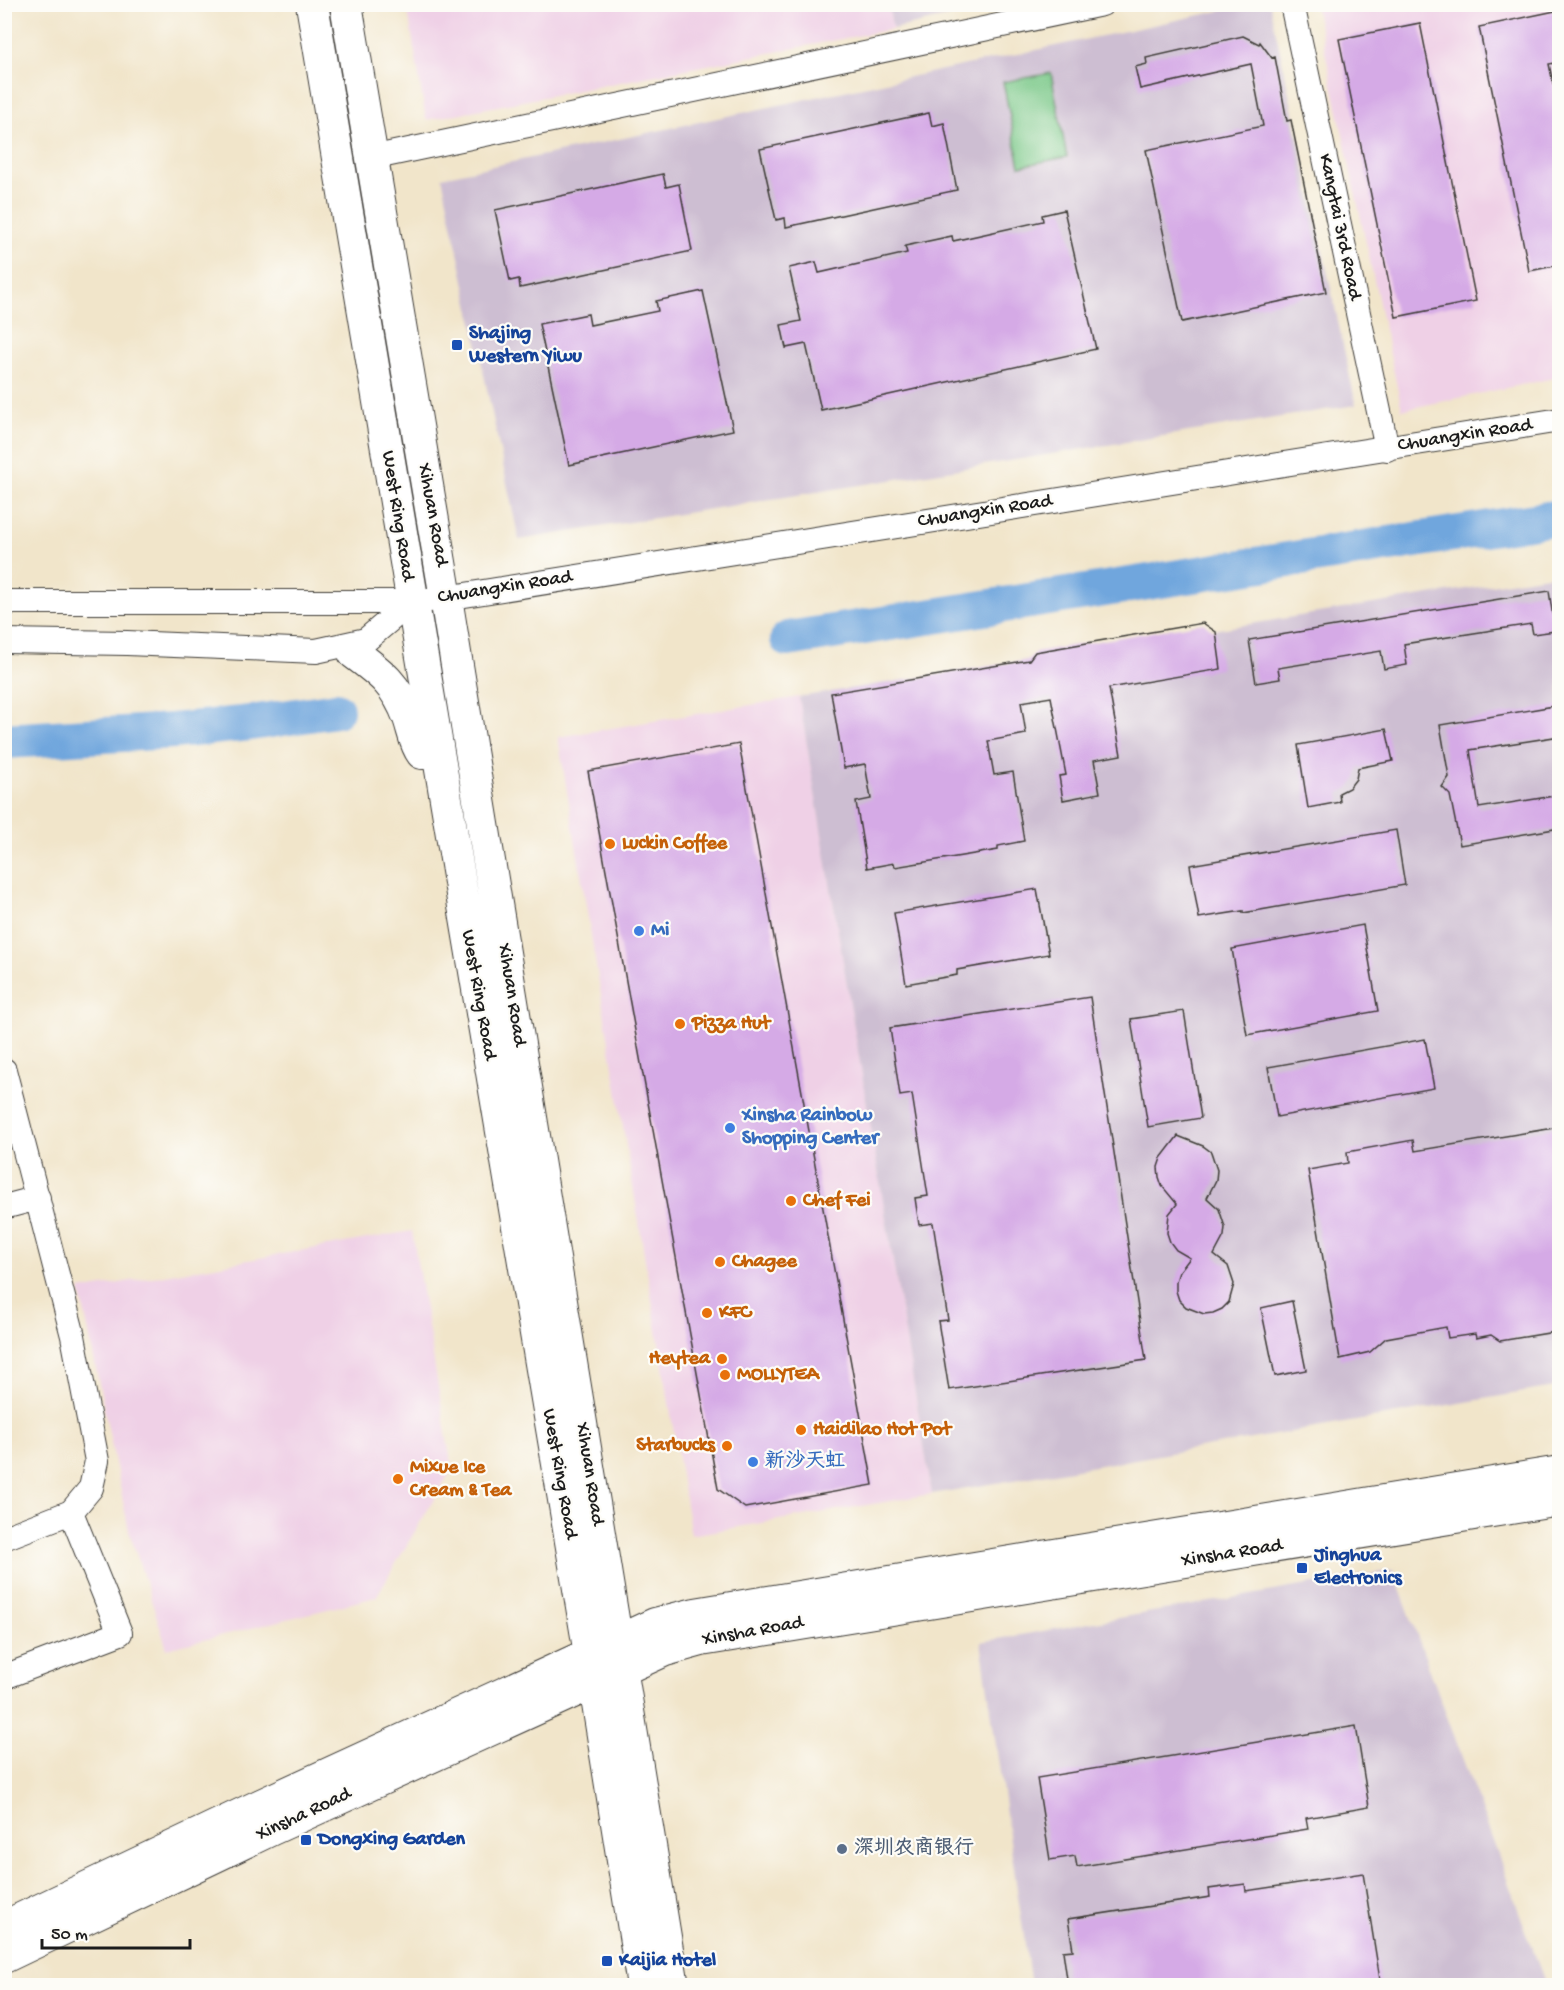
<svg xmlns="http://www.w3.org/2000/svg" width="1564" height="1990" viewBox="0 0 1564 1990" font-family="'Gochi Hand','LXGW WenKai TC',sans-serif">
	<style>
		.built { fill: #efd0e6 }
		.industrial { fill: #cdbed2 }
		.green { fill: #79c888; stroke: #4a7252; stroke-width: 1.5 }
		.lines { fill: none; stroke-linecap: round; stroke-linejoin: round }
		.river { stroke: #6fa6dd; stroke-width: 36 }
		.building { fill: #d5aae6 }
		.minor-casing { stroke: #3c3a36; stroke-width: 26 }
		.major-casing { stroke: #3c3a36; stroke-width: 34 }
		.minor { stroke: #fff; stroke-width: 24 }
		.major { stroke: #fff; stroke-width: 32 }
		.transit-dot { fill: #1a4fb4; stroke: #fdfcf7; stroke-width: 2 }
		.food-dot { fill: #e8710a; stroke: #fdfcf7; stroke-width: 2 }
		.shop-dot { fill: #3f7fe0; stroke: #fdfcf7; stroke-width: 2 }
		.service-dot { fill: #5c6f8a; stroke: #fdfcf7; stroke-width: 2 }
		.labels { text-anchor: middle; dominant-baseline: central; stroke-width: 4.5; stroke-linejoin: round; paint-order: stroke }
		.street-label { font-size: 20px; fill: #1c1c1c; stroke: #fdfcf7 }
		.transit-label { font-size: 20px; font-weight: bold; fill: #164399; stroke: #fdfcf7; text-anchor: start }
		.food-label { font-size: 20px; font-weight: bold; fill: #c56008; stroke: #fdfcf7; text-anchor: start }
		.shop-label { font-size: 20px; font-weight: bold; fill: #366cbe; stroke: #fdfcf7; text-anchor: start }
		.service-label { font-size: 20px; font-weight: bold; fill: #4e5e75; stroke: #fdfcf7; text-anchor: start }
	</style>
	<rect width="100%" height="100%" fill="#fdfcf7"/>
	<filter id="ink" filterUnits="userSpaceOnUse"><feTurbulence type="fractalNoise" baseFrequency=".0167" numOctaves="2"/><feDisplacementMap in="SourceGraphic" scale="12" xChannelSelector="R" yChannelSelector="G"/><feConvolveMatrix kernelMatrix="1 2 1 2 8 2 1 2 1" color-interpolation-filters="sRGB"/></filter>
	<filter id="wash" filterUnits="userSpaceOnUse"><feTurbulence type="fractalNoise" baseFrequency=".008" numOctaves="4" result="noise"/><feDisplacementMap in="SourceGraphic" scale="24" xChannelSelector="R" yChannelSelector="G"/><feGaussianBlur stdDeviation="1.35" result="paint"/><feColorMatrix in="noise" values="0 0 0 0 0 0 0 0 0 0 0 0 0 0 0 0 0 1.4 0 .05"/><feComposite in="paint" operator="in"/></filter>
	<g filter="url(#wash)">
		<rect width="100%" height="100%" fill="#f1e5ca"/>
		<!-- built -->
		<path class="built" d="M407 5H888L893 29 426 120Z
			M1315 5H1559V377L1402 410Z
			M799 697 932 1494 691 1535 558 737Z
			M412 1231 452 1469 376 1597 167 1649 129 1531 80 1290Z"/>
		<!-- industrial -->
		<path class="industrial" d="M888 4H1000V5L893 29Z
			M1247 5H1270L1356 405 519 540 442 177Z
			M1559 574V1386L932 1494 799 697Z
			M1393 1570 1546 1985H1031L981 1642Z"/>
		<!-- green -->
		<path class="green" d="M1051 73 1067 157 1020 166 1003 82Z"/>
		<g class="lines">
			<!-- river -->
			<path class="river" d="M788 639 1560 517
				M4 741 173 731 250 723 336 710"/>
		</g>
		<g id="blocks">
			<!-- building -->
			<path class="building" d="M1560 10V62L1549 64 1560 116V265L1529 271 1479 27Z
				M1420 23 1476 301 1396 317 1339 39Z
				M1243 36 1259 44 1260 42 1272 58 1275 57 1287 121 1291 120 1326 292 1182 322 1146 150 1263 126 1251 64 1140 89 1135 67 1147 64 1146 58Z
				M929 113 932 126 944 123 957 190 786 227 785 218 776 220 760 149Z
				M663 174 666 187 679 184 692 251 520 288 519 279 510 281 495 210Z
				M1064 210 1096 349 821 410 806 344 786 348 781 325 801 321 789 268 816 262 819 273 907 253 905 246 952 236 953 241 1043 221 1042 215Z
				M703 291 733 430 569 465 539 324 588 314 590 325 658 311 656 301Z
				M1549 591 1555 631 1533 634 1531 624 1404 644 1407 665 1384 669 1381 651 1278 668 1280 679 1256 683 1249 640Z
				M1203 623 1216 632 1221 669 1109 688 1121 755 1094 760 1100 793 1063 800 1059 776 1066 775 1051 697 1021 702 1026 734 988 741 994 775 1013 772 1024 841 998 846V850L895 867 894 863 867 868 856 802 871 799 865 764 844 768 831 693 1029 660 1035 652Z
				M1560 705V736L1470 750 1479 808 1560 795V828L1460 845 1450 795 1442 787 1449 777 1440 725Z
				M1386 729 1393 761 1358 768 1356 779 1349 788 1339 793 1340 802 1308 808 1298 745Z
				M739 744 873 1485 745 1508 718 1489 588 771Z
				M1396 830 1405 885 1243 913V911L1199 918 1190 865Z
				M1037 889 1049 954 957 970V975L906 984 894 913Z
				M1363 925 1378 1011 1247 1035 1232 949Z
				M1090 997 1146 1360 949 1390 938 1321 948 1320 933 1223 919 1225 915 1198 928 1196 912 1094 900 1096 890 1028Z
				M1184 1011 1201 1118 1148 1127 1131 1019Z
				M1425 1039 1434 1088 1277 1117 1268 1067Z
				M1560 1127V1331L1500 1341 1491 1335 1476 1338 1475 1334 1448 1338 1446 1327 1386 1338 1370 1352 1340 1359 1308 1170 1348 1163 1347 1152 1413 1140 1415 1151Z
				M1178 1136 1203 1146 1211 1152 1217 1170 1216 1180 1207 1198 1219 1209 1225 1227 1224 1236 1214 1255 1228 1266 1234 1284 1229 1302 1222 1309 1213 1313 1204 1314 1186 1307 1179 1300 1176 1291V1281L1179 1272 1190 1258 1176 1250 1170 1242 1167 1233 1169 1214 1177 1204 1162 1186 1159 1177 1158 1167 1161 1158Z
				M1292 1301 1306 1370 1275 1376 1261 1308Z
				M1356 1726 1369 1807 1306 1818 1308 1829 1077 1867 1075 1856 1050 1860 1037 1778Z
				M1363 1873 1381 1986H1068L1063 1951 1073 1950 1068 1919 1210 1897 1209 1889 1245 1884 1246 1891Z"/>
		</g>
	</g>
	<g filter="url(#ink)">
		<use href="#blocks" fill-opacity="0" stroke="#3c3a36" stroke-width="1.5"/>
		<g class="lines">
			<!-- minor casing -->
			<g class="minor-casing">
				<path id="minor" d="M1292 4 1387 449
					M371 158 1102 4
					M4 602H411L446 598 1560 420
					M4 641 127 643 316 651 366 640 411 602
					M4 1070 73 1336 97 1461 91 1488 71 1512 4 1538
					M4 1207 38 1198
					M4 1677 120 1633 71 1512"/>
			</g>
			<!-- major casing -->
			<g class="major-casing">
				<path id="major" d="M312 4 590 1654 643 1986
					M346 4 446 598 673 1986
					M354 653C381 673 397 685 409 718 413 729 415 744 422 753
					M4 1927 261 1805 655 1624 695 1614 1560 1472
					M4 1957 272 1829 665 1650 701 1640 1560 1500"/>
			</g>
			<!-- minor -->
			<use href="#minor" class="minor"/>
			<!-- major -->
			<use href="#major" class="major"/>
		</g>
	</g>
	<!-- markers -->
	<g class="transit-dot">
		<rect x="451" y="339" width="12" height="12" rx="3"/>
		<rect x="1296" y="1562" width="12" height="12" rx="3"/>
		<rect x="300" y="1834" width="12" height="12" rx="3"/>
		<rect x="601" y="1955" width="12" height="12" rx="3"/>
	</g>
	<g class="food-dot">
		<circle cx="610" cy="844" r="6"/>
		<circle cx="680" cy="1024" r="6"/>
		<circle cx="791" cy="1201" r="6"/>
		<circle cx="720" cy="1262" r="6"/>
		<circle cx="707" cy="1313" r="6"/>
		<circle cx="722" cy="1359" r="6"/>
		<circle cx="725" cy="1375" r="6"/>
		<circle cx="801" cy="1430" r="6"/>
		<circle cx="727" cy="1446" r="6"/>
		<circle cx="398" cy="1479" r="6"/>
	</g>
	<g class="shop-dot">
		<circle cx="639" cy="931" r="6"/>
		<circle cx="730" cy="1128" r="6"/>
		<circle cx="753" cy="1462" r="6"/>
	</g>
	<circle class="service-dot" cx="842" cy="1849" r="6"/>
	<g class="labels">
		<!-- street labels -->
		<g class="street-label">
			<text transform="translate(1339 227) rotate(78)">Kangtai 3rd Road</text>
			<text transform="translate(1465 436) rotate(-9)">Chuangxin Road</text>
			<text transform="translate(985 512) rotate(-9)">Chuangxin Road</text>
			<text transform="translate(432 515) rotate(80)">Xihuan Road</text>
			<text transform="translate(397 516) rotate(81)">West Ring Road</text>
			<text transform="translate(505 588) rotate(-9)">Chuangxin Road</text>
			<text transform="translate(478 995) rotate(80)">West Ring Road</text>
			<text transform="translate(511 995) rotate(81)">Xihuan Road</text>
			<text transform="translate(559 1474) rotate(80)">West Ring Road</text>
			<text transform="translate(589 1474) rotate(81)">Xihuan Road</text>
			<text transform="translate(1232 1554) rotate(-9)">Xinsha Road</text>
			<text transform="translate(753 1632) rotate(-10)">Xinsha Road</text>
			<text transform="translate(304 1815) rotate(-25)">Xinsha Road</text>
		</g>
		<!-- transit labels -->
		<g class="transit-label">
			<text x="469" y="334">Shajing<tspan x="469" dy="23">Western Yiwu</tspan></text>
			<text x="1314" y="1556">Jinghua<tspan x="1314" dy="23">Electronics</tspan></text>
			<text x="318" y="1840">Dongxing Garden</text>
			<text x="619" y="1961">Kaijia Hotel</text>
		</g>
		<!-- food labels -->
		<g class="food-label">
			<text x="622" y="844">Luckin Coffee</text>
			<text x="692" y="1024">Pizza Hut</text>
			<text x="803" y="1201">Chef Fei</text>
			<text x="732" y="1262">Chagee</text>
			<text x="719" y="1313">KFC</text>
			<text x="710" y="1359" text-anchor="end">Heytea</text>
			<text x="737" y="1375">MOLLYTEA</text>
			<text x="813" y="1430">Haidilao Hot Pot</text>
			<text x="715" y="1446" text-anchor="end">Starbucks</text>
			<text x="410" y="1468">Mixue Ice<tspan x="410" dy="23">Cream &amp; Tea</tspan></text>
		</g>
		<!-- shop labels -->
		<g class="shop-label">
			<text x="651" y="931">Mi</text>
			<text x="742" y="1116">Xinsha Rainbow<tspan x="742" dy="23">Shopping Center</tspan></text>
			<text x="765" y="1462">新沙天虹</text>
		</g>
		<!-- service labels -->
		<g class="service-label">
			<text x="854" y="1849">深圳农商银行</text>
		</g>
	</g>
	<!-- margin -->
	<rect width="1564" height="1990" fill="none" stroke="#fdfcf7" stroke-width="24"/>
	<!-- scale -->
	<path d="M42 1939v9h148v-9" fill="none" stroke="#1c1c1c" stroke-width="3"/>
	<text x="51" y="1939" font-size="18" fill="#1c1c1c" stroke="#fdfcf7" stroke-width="4.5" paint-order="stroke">50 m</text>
</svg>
